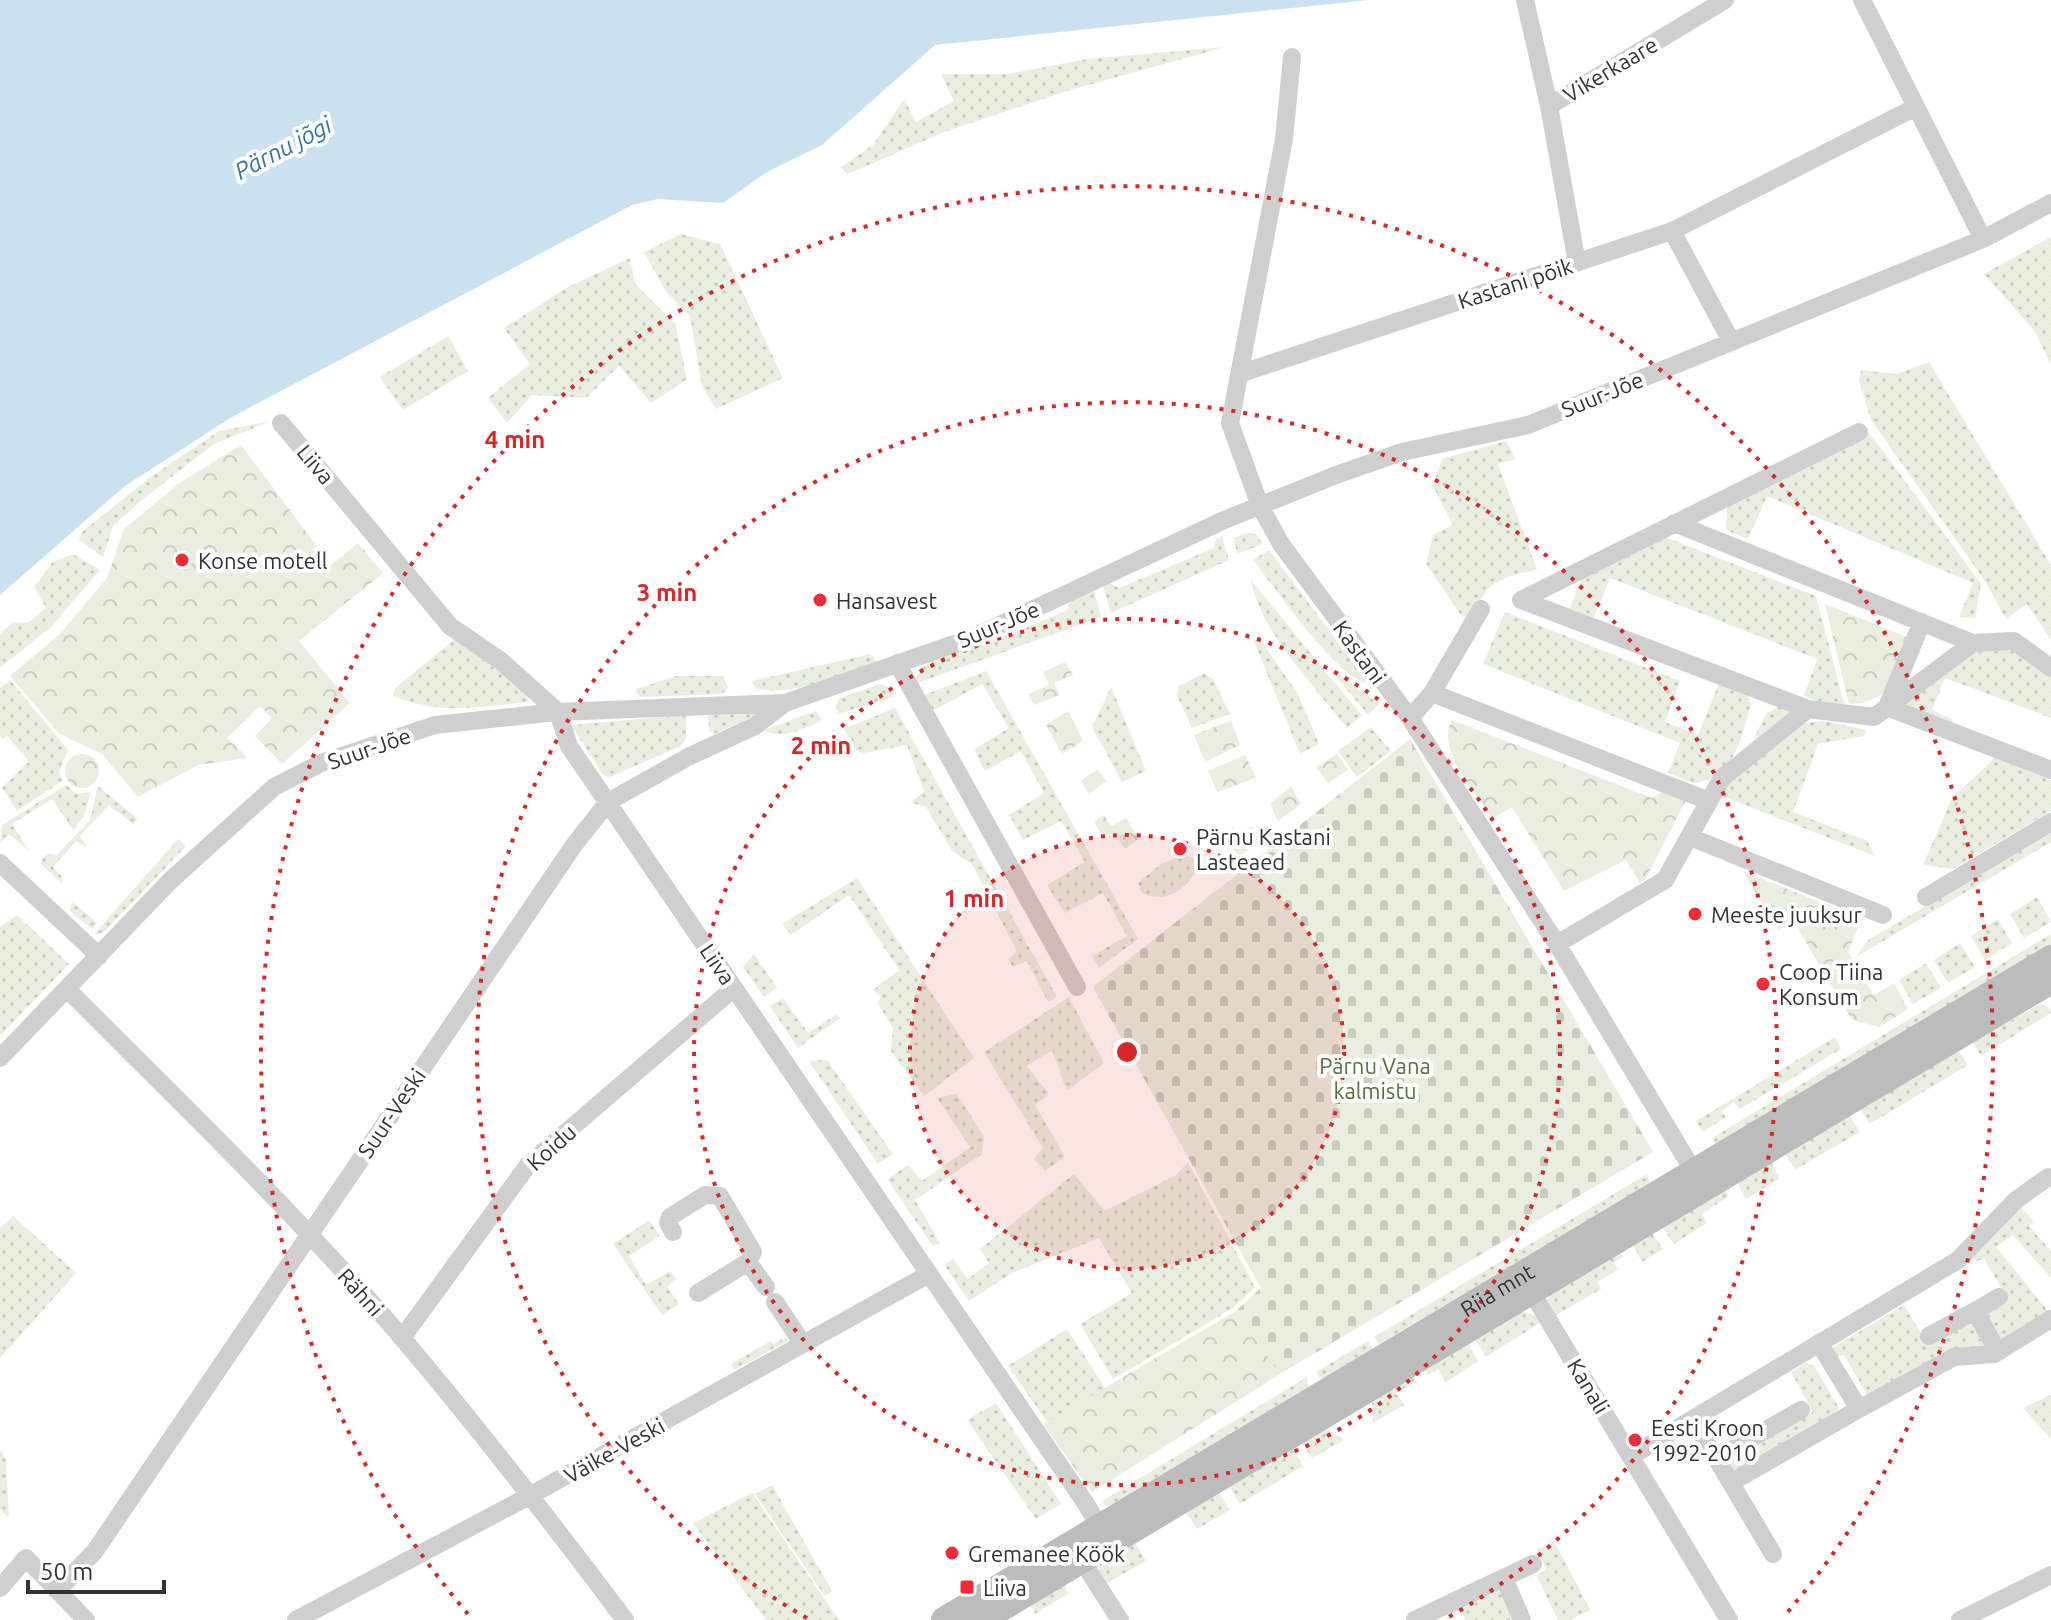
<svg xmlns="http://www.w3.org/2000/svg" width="2051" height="1620" viewBox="0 0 2051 1620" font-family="Ubuntu,sans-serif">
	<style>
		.grass { fill: url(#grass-dots) }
		.cemetery { fill: url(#cemetery-stones) }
		.park { fill: url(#park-crowns) }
		.water { fill: #cce1f0 }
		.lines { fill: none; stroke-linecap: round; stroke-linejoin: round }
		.minor { stroke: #cfcfcf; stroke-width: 18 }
		.secondary { stroke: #bcbcbc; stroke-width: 26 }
		.ring { fill: none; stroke: #d62828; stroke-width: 4; stroke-dasharray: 4 8 }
		.poi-dot { fill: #f22b38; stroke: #fff; stroke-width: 3 }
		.labels { text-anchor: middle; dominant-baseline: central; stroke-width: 8; stroke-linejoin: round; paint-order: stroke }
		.street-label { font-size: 22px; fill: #323232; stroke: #fff }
		.poi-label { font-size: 22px; fill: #323232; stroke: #fff; text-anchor: start }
		.park-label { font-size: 22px; fill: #54723b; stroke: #fff }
		.water-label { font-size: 24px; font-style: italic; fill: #38749c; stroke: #fff }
		.centre { fill: #d62828; stroke: #fff; stroke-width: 4 }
		.ring-label { font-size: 24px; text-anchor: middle; font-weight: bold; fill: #d62828; stroke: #fff; stroke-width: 8; stroke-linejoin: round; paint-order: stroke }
	</style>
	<defs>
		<pattern id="grass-dots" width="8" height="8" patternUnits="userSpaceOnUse" patternTransform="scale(2)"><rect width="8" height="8" fill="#e8efe0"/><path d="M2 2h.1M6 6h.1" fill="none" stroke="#c7cdc1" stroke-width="1.8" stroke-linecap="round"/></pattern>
		<pattern id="cemetery-stones" width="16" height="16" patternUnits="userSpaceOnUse" patternTransform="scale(2)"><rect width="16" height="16" fill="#e8efe0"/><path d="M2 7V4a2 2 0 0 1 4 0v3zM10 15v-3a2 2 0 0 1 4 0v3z" fill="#c7cdc1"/></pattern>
		<pattern id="park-crowns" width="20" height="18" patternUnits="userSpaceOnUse" patternTransform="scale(2)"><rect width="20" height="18" fill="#e8efe0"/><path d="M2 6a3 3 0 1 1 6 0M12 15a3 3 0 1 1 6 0" fill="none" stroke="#c7cdc1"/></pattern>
	</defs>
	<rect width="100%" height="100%" fill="#fff"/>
	<!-- grass -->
	<path class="grass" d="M1225 47 1067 91 944 132 848 174 841 167 873 145 904 99 916 122 954 101 941 74H1008L1087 59Z
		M681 234 720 244 783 378 716 409 702 386 690 316 666 292 644 252Z
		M2051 237V365L2034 330 1984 274Z
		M630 258 635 284 675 324 687 379 651 403 619 366 586 398 532 395 507 423 488 398 530 364 504 328 566 288Z
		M448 336 468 371 403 410 380 377Z
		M1929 362 2051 565V640L2027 604 2006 619 1985 581 1871 420 1859 380 1861 370 1896 374Z
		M271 421 214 444 143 499 113 526 103 557 79 540 82 532 152 476 219 431Z
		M1869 432 1981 584 1975 618 1959 617 1973 583 1767 496 1748 539 1726 530 1727 503Z
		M1506 441 1516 459 1498 464 1537 569C1496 581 1490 578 1470 618L1461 615 1426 564 1433 535 1453 525 1433 486 1442 459Z
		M1247 533 1256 534 1263 544 1237 554 1234 538Z
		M1660 535 1816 596 1844 704 1820 703 1804 696 1817 659 1610 578 1593 619 1569 610 1585 572Z
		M1222 536 1229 560 1111 613 1103 587 1109 583 1119 588 1214 548 1216 539Z
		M1269 550 1368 682C1340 683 1272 583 1253 560Z
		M73 554 100 570 51 627 0 668V634L13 622 28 623 46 608 34 587 53 562Z
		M1251 580 1362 716 1347 728C1315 687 1260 631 1251 580Z
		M1094 590 1101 617 915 684C919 658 951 651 973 640L982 646 1066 611 1072 599Z
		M1505 612 1680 681 1665 722 1698 735 1720 681 1746 692 1751 703C1742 737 1735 777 1694 783L1668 773 1680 743 1483 664Z
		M455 639 517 683 530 702C480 706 441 716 393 696L395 688Z
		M1253 639 1260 640 1297 692 1319 744 1300 754Z
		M2013 647 2051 673V718L1945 678 1932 710 1953 720 1950 726 1899 705 1975 650Z
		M870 654 876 662C841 675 793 697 756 689L752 681Z
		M1325 663 1379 704 1368 715Z
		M986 671 1138 939 1099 968 1092 956 1127 936 1103 893 1065 913 1047 885 1085 862 1061 821 1023 840 1009 815 1044 793 1021 751 985 771 974 749 1009 728 982 684 929 713 919 697Z
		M1204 673 1213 679 1230 714 1192 728 1177 696 1179 686Z
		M676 676H723L728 688 722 694 641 697 637 694 636 689Z
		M10 680 68 750 59 771 62 781 17 811 2 788 29 761 7 736 2 739 0 736V688Z
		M880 684 888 687 895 696 839 714 836 706 840 698Z
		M1111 687 1146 771 1122 782 1092 727Z
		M1781 705 1797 712 1753 740 1766 714Z
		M895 708 1057 997 1048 1002 1027 961 1013 967 1008 959 1017 952 972 864 952 851 926 807 911 803 924 791 907 745 864 753 856 751 844 729Z
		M816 711 822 720C806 728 782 741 764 730Z
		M764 712 714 734 709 731 708 715Z
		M686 715V738L681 746 610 777 603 775 571 725Z
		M1825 721 1866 730 1864 736 1818 744 1793 812 1867 841 1875 856 1722 796 1731 780 1803 723Z
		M1371 727 1391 751 1357 777 1338 751Z
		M1995 758 2051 780V811L1953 869 1923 865 1952 798Z
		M66 785 77 794 91 792 84 816 73 830 52 799 12 824 29 851 9 834 0 843 2 825Z
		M98 786 138 819 133 824 109 805 80 836 87 847 76 841 53 867 62 877V883L41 864 42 859 49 853 56 856 90 820Z
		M2051 832V842L1856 957 1868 940Z
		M178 839 186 846 103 933 94 934Z
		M1182 855 1194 858 1198 868C1187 889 1165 905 1142 893L1138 883 1161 864Z
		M857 878 974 1058 924 1096 891 1051 893 1028 877 1002 881 997 873 990 899 970 849 895 791 935 782 924Z
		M2037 897 2051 922 2024 938 2010 914Z
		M72 901 97 923 92 929 70 911Z
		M17 915 69 964 0 1036V927Z
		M1998 919 2012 943 1985 960 1971 936Z
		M2051 934V945L1716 1145 1712 1138Z
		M1960 943 1975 967 1948 983 1934 960Z
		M754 954 777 988 764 997 743 967Z
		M1926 963 1941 988 1913 1004 1899 980Z
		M1069 997 1104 1063 1067 1091 1052 1050 1027 1066 1049 1094 1035 1105 1065 1157 1045 1171 1034 1159 1043 1148 984 1052Z
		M783 998 808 1033 837 1014 840 1018 798 1048 770 1006Z
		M2040 1004 2049 1007 2051 1013 1981 1056 1973 1042Z
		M1835 1037 1841 1049 1740 1109 1734 1102 1721 1111 1726 1117 1703 1132 1696 1121Z
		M1958 1050 1968 1065 1870 1124 1860 1109Z
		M827 1060 893 1154 878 1164 809 1061Z
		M957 1094 984 1137 982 1154 915 1200 940 1243 933 1246 887 1179 908 1165 922 1181 970 1147 937 1098Z
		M1849 1115 1860 1132 1795 1170 1785 1154Z
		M1188 1162 1255 1287 1233 1308 1113 1379 1080 1324 1132 1293 1099 1238 1012 1273 969 1301 944 1265 953 1259 968 1279 989 1263 980 1249 1074 1174 1105 1211 1176 1175Z
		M1771 1162 1780 1178 1746 1199 1737 1182Z
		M1647 1174 1650 1184 1379 1344 1374 1337Z
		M1725 1190 1729 1196 1702 1214 1707 1223 1674 1244 1663 1228Z
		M2018 1204 2034 1222 2029 1226 2051 1251V1278L2013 1235 1996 1247 2049 1312 2001 1342 1986 1313 2008 1300 1984 1258 1976 1262 1970 1253Z
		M13 1216 76 1273 0 1358V1228Z
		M649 1220 660 1236 629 1256 646 1285 670 1271 676 1279 667 1287 679 1304 662 1315 613 1244Z
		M1652 1233 1663 1249 1642 1262 1633 1245Z
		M1619 1252 1624 1256 1614 1262 1618 1270 1597 1282 1601 1289 1553 1317 1546 1304 1550 1295Z
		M1904 1305 1927 1344 1974 1323 1990 1350 1870 1400 1844 1355 1837 1356 1832 1348Z
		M1520 1311 1534 1315 1540 1323 1486 1357 1475 1339Z
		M1067 1329 1105 1388 1047 1422 1008 1366Z
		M786 1337 788 1341 734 1370 731 1364 771 1341 773 1344Z
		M1368 1341 1373 1349 1325 1379 1319 1377 1316 1372Z
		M1468 1343 1478 1361 1446 1382 1438 1369 1428 1375 1426 1368Z
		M1806 1363 1814 1366 1839 1408 1831 1417 1741 1469 1731 1470 1728 1462 1813 1412 1791 1372Z
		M1413 1375 1417 1381 1396 1393 1404 1405 1373 1423 1372 1400Z
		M1307 1377 1308 1387 1118 1503 1105 1506 1102 1501Z
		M2051 1395V1439L2023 1408Z
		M996 1403 1061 1504 1036 1519 967 1420Z
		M1325 1428 1344 1440 1312 1458 1302 1443Z
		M1292 1448 1303 1466 1240 1504 1229 1486Z
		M0 1450 6 1460 9 1518 0 1509Z
		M772 1485 832 1591 825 1596 755 1494Z
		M1218 1492 1230 1510 1197 1529 1186 1512Z
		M752 1493 830 1607 839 1620H766L693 1523Z
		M1554 1541 1590 1610 1570 1620H1558L1536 1575 1546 1570 1537 1550Z
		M1135 1543 1146 1561 1105 1584 1099 1571 1100 1564Z
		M1063 1583 1069 1593 1035 1614 1030 1605Z
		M1495 1587 1502 1591 1515 1620H1465L1461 1610 1432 1620Z"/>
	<!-- cemetery -->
	<path class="cemetery" d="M1410 739 1653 1152 1280 1374 1236 1311 1261 1288 1093 987Z"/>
	<!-- park -->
	<path class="park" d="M241 445 331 565 358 543 383 573 299 641 350 703 282 764 255 736 272 718 260 706 227 738 248 758 198 765 138 797 102 754 60 734 10 676 61 633 107 578 124 529 181 482Z
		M1825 604 1912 639 1886 693 1863 703 1849 704Z
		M1065 662 1073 675 1054 683 1060 695 1034 705 1028 694 1049 685 1043 672Z
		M1068 711 1083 741 1062 754 1046 725Z
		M1231 720 1240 745 1205 762 1194 735Z
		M1452 720 1652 798 1665 790 1687 798 1645 880 1640 883 1626 860 1564 891 1512 807 1492 819C1477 794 1435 750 1452 720Z
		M1337 754 1348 770 1328 783 1316 767Z
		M65 771a17 17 0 1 1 34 0a17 17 0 1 1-34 0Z
		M1245 755 1256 778 1217 792 1208 771Z
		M1098 769 1106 781 1089 794 1081 781Z
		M1291 786 1301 804 1278 821 1270 804Z
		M1104 815 1111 826 1126 818 1139 839 1125 849 1113 832 1103 837 1094 822Z
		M1252 826 1261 841 1239 856 1223 836 1233 827 1240 834Z
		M1743 871 1862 919 1848 952 1874 995 1894 983 1908 1009 1879 1027 1852 1020 1794 922 1778 930Z
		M1236 1311 1280 1374 1092 1492 1043 1424Z"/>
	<!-- water -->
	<path class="water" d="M0 0H1369L935 45 822 145 767 172 723 203 658 199 632 205 232 417 125 486 0 595Z"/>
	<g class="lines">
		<!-- minor -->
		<path class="minor" d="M1525 0 1549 106 1577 263
			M1862 0 1983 239
			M1292 57 1284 139 1230 423 1260 506 1281 544 1410 718 1557 944 1700 1182
			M1549 106 1725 0
			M1672 231 1731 341
			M1239 374 1672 231 1916 107
			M281 423 450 626 501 661 558 712 569 746 1086 1504 1100 1528 1101 1537
			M1674 523 1973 643
			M1922 622 1887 707 2051 770
			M897 663 1077 987
			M1432 693 1709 801
			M1808 709 1521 600 1859 432
			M1410 718 1432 693 1481 609
			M1690 837 1883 915
			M0 863 99 956
			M1926 897 2051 822
			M1557 944 1665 880 1722 778 1808 709 1874 717 1973 643 2014 641 2051 668
			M67 989C181 1104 299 1216 403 1339 480 1430 553 1524 625 1620
			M0 1058 170 881 274 787 321 763 435 725 558 712 785 703 974 637 1222 521 1336 475 1402 452 1528 425 1983 239 2051 203
			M673 1232 668 1223 670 1217 705 1195 720 1196 753 1252 748 1262
			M1526 1283 1729 1620
			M698 1293 748 1262 766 1287
			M775 1302 803 1344
			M1975 1311 1999 1297
			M1929 1336 1975 1311 1998 1352
			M402 1338 528 1165 734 988
			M1819 1343 1859 1409 1954 1357 1994 1354 2051 1319
			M1693 1419 1773 1554
			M1631 1456 1958 1260 2016 1200 2048 1177
			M1717 1458 1801 1410
			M1732 1482 1859 1409
			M1077 1553 1120 1620
			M1504 1578 1522 1620
			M0 1588 26 1558 86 1620
			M57 1591 95 1551 574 845 608 802 688 757 755 726 785 703
			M296 1620 531 1495 929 1274
			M1415 1620 1533 1564
			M1960 1620 2051 1575"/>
		<!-- secondary -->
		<g class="secondary">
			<path id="s1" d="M944 1620 2051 958"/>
			<path d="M982 1620 2051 981"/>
		</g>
	</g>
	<!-- distance rings -->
	<circle cx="1127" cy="1052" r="217" fill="#d62828" fill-opacity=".12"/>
	<g class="ring">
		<circle cx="1127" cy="1052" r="217"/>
		<circle cx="1127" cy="1052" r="433"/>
		<path d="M807 1618A650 650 0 1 1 1447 1618"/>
		<path d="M468 1614A866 866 0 1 1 1786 1614"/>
	</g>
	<!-- markers -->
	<g class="poi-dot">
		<circle cx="182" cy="560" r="8"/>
		<circle cx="820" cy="600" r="8"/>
		<circle cx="1180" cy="849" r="8"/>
		<circle cx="1695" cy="914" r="8"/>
		<circle cx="1763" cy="984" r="8"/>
		<circle cx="1635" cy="1440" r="8"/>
		<circle cx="952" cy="1553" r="8"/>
		<rect x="959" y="1579" width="16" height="16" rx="4"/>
	</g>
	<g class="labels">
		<!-- street labels -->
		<g class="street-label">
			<text transform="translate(1610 69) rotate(-31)">Vikerkaare</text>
			<text transform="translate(1515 283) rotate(-18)">Kastani põik</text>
			<text transform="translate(1602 394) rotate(-22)">Suur-Jõe</text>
			<text transform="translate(316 464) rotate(50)">Liiva</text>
			<text transform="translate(998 624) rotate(-23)">Suur-Jõe</text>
			<text transform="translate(1360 652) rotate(54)">Kastani</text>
			<text transform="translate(369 748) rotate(-19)">Suur-Jõe</text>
			<text transform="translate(718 964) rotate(56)">Liiva</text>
			<text transform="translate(391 1113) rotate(-56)">Suur-Veski</text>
			<text transform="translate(551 1147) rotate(-42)">Koidu</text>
			<text stroke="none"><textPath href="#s1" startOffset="644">Riia mnt</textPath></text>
			<text transform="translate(361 1292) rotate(48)">Rähni</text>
			<text transform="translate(1589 1386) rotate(59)">Kanali</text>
			<text transform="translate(614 1450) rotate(-29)">Väike-Veski</text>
		</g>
		<!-- poi labels -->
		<g class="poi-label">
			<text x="198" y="560">Konse motell</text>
			<text x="836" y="600">Hansavest</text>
			<text x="1196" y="836">Pärnu Kastani<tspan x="1196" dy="25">Lasteaed</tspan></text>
			<text x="1711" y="914">Meeste juuksur</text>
			<text x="1779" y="971">Coop Tiina<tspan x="1779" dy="25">Konsum</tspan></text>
			<text x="1651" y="1427">Eesti Kroon<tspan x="1651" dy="25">1992-2010</tspan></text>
			<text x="968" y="1553">Gremanee Köök</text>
			<text x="983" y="1587">Liiva</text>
		</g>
		<!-- park labels -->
		<g class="park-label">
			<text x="1375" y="1065">Pärnu Vana<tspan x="1375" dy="25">kalmistu</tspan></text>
		</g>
		<!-- water labels -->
		<g class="water-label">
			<text transform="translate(283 148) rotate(-28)">Pärnu jõgi</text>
		</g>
	</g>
	<circle cx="1127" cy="1052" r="12" class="centre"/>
	<g class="ring-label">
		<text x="515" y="448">4 min</text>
		<text x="667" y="601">3 min</text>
		<text x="821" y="754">2 min</text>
		<text x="974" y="907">1 min</text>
	</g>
	<!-- scale -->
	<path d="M28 1580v12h136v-12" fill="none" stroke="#323232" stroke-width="4"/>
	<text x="40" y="1580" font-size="24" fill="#323232" stroke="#ffffff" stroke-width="6" paint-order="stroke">50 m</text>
</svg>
